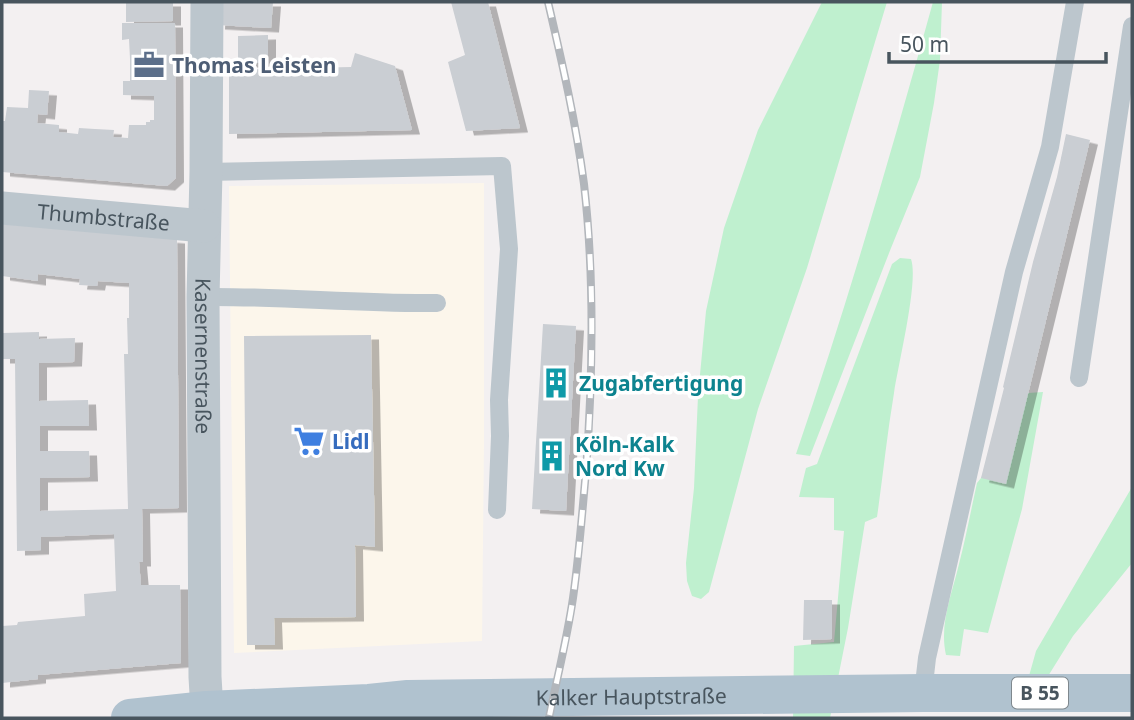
<svg xmlns="http://www.w3.org/2000/svg" width="1134" height="720" viewBox="0 0 1134 720" font-family="'Noto Sans',sans-serif">
	<style>
		.commercial { fill: #fcf6eb }
		.green { fill: #bff0cf }
		.building { fill: #caced3; filter: url(#shadow) }
		.lines { fill: none; stroke-linecap: round; stroke-linejoin: round }
		.lane { stroke: #bcc6cd; stroke-width: 18 }
		.street { stroke: #bcc6cd; stroke-width: 33 }
		.primary { stroke: #b0c2cf; stroke-width: 38 }
		.rail-casing { stroke: #b2b6bb; stroke-width: 8 }
		.rail { stroke: #fff; stroke-width: 5; stroke-dasharray: 16; stroke-linecap: butt }
		.labels { text-anchor: middle; dominant-baseline: central; stroke-width: 7; stroke-linejoin: round; paint-order: stroke }
		.shield { fill: #fff; stroke: #7f888e; stroke-width: 2 }
		.shield-label { font-size: 19px; font-weight: bold; fill: #48555e }
		.service-label { font-size: 21px; font-weight: bold; fill: #4e5e75; stroke: #fff; text-anchor: start }
		.street-label { font-size: 21px; fill: #48555e; stroke: #fff }
		.culture-label { font-size: 21px; font-weight: bold; fill: #0d838f; stroke: #fff; text-anchor: start }
		.shop-label { font-size: 21px; font-weight: bold; fill: #366cbe; stroke: #fff; text-anchor: start }
	</style>
	<defs>
		<filter id="shadow"><feDropShadow dx="8" dy="4.5" stdDeviation="0" flood-color="#0004"/></filter>
	</defs>
	<rect width="100%" height="100%" fill="#f3f0f1"/>
	<!-- commercial -->
	<path class="commercial" d="M484 183V440L482 641 234 653 229 186Z"/>
	<!-- green -->
	<path class="green" d="M822 2H887L807 268 758 409 709 592 701 599 692 596 687 581 686 563 694 488 698 396 706 311 724 228 758 130Z
		M933 2H942L940 60 934 103 920 177 891 248 810 456 796 454C847 305 891 154 933 2Z
		M900 258 911 259C919 281 898 365 894 393 887 434 883 476 877 517L865 522 848 628 830 718H793L794 646 834 642 844 531 834 530V498L799 497 806 468 817 464 892 264Z
		M1043 392 1022 509 988 633 964 629 960 656 946 655C939 624 952 594 959 564 966 537 971 510 977 483L981 478 1028 393Z
		M1132 487V563L1073 636 1045 681 1029 676 1036 651Z"/>
	<!-- building -->
	<path class="building" d="M126 2H173V21L126 22Z
		M218 2H273L271 28 217 25Z
		M451 2H488L520 128 466 131 448 62 465 55Z
		M122 23H175L176 178 167 186 2 172V121H5L7 107 28 108 29 90 49 91 47 115 38 114 37 123 59 125V132L78 134 79 128 95 129 114 130 113 137 128 138 129 125H146V122H150V120H154V96L123 95V81H130V59L129 39 122 40Z
		M268 35V63H238V36Z
		M355 53 395 66 412 130 229 134V70L351 67Z
		M1066 134 1090 140 1006 484 981 478 1004 388 1003 387 1033 262 1057 177Z
		M2 224 177 239 179 508 142 509 143 562H139L141 585H180L181 663 38 675V679L2 683V626L17 625 18 622 85 616 84 594 116 591 114 534 41 537V550L17 551 15 359H2V333L39 332V339L75 338 74 362 39 363V401L88 400 89 426H40V451H89L90 477 40 478V511L128 509 124 354H128L127 318H129V283L98 281 97 286 79 285 80 279 38 274V281L2 276Z
		M543 324 576 326 566 511 532 509Z
		M371 335 375 547 355 545 356 617 274 618 275 645H247L244 336Z
		M804 600H832V639L803 640Z"/>
	<g class="lines">
		<!-- lane -->
		<path class="lane" d="M206 172 502 166 509 249 499 400 500 436 497 510
			M203 297C281 296 359 304 437 303
			M1079 378 1132 26
			M923 693 927 658 1014 272 1050 147 1075 2"/>
		<!-- street -->
		<g class="street">
			<path id="s1" d="M207 2 206 172 203 297 205 677 207 710"/>
			<path id="s2" d="M2 208 204 226"/>
		</g>
		<!-- primary -->
		<path class="primary" id="s3" d="M130 718 207 710 369 703 408 699 923 693H1132"/>
		<!-- rail casing -->
		<g class="rail-casing">
			<path id="rail" d="M548 2C562 62 576 123 584 184 595 280 593 375 586 471 582 514 579 556 573 598 567 639 557 678 549 718"/>
		</g>
		<!-- rail -->
		<use href="#rail" class="rail"/>
	</g>
	<!-- icons -->
	<defs>
		<g id="office-bare" transform="scale(2.415)"><path d="M-6-3h4V-5.5h4V-3h4V5H-6ZM-1-4.5V-3h2v-1.5ZM-6 0V1H6V0Z" fill="#5c6f8a" stroke="#fff" stroke-width="2.5" paint-order="stroke"/></g>
		<g id="building-bare" transform="scale(2.415)"><path d="M-4-6H4V6H1V3H-1V6H-4ZM-2.5-4.3h1.7v1.8h-1.7ZM.8-4.3h1.7v1.8H.8ZM-2.5-1h1.7V.8h-1.7ZM.8-1h1.7V.8H.8Z" fill="#0f9aa8" stroke="#fff" stroke-width="2.5" paint-order="stroke"/></g>
		<g id="supermarket-bare" transform="scale(2.415)"><path d="M-6-5.5h2.5l.6 2H6L4.5 2H-2.5L-4.4-4H-6ZM-1.5 3.2a1.3 1.3 0 1 0 .1 0ZM3 3.2a1.3 1.3 0 1 0 .1 0Z" fill="#3f7fe0" stroke="#fff" stroke-width="2.5" paint-order="stroke"/></g>
	</defs>
	<g fill-rule="evenodd">
		<use href="#office-bare" x="149" y="65"/>
		<use href="#building-bare" x="556" y="383"/>
		<use href="#supermarket-bare" x="309" y="441"/>
		<use href="#building-bare" x="552" y="456"/>
	</g>
	<g class="labels">
		<!-- shield labels -->
		<rect class="shield" x="1012" y="677.5" width="56" height="31" rx="5"/>
		<g class="shield-label">
			<text x="1040" y="693">B 55</text>
		</g>
		<!-- service labels -->
		<g class="service-label">
			<text x="172" y="65">Thomas Leisten</text>
		</g>
		<!-- street labels -->
		<g class="street-label">
			<text stroke="none"><textPath href="#s2" startOffset="102">Thumbstraße</textPath></text>
			<text stroke="none"><textPath href="#s1" startOffset="354">Kasernenstraße</textPath></text>
			<text stroke="none"><textPath href="#s3" startOffset="502">Kalker Hauptstraße</textPath></text>
		</g>
		<!-- culture labels -->
		<g class="culture-label">
			<text x="579" y="383">Zugabfertigung</text>
			<text x="575" y="444">Köln-Kalk<tspan x="575" dy="24">Nord Kw</tspan></text>
		</g>
		<!-- shop labels -->
		<g class="shop-label">
			<text x="332" y="441">Lidl</text>
		</g>
	</g>
	<!-- border -->
	<rect width="1134" height="720" fill="none" stroke="#48555e" stroke-width="7"/>
	<!-- scale -->
	<path d="M889 52v10h217v-10" fill="none" stroke="#48555e" stroke-width="3.5"/>
	<text x="900" y="52" font-size="21" fill="#48555e" stroke="#ffffff" stroke-width="5" paint-order="stroke">50 m</text>
</svg>
